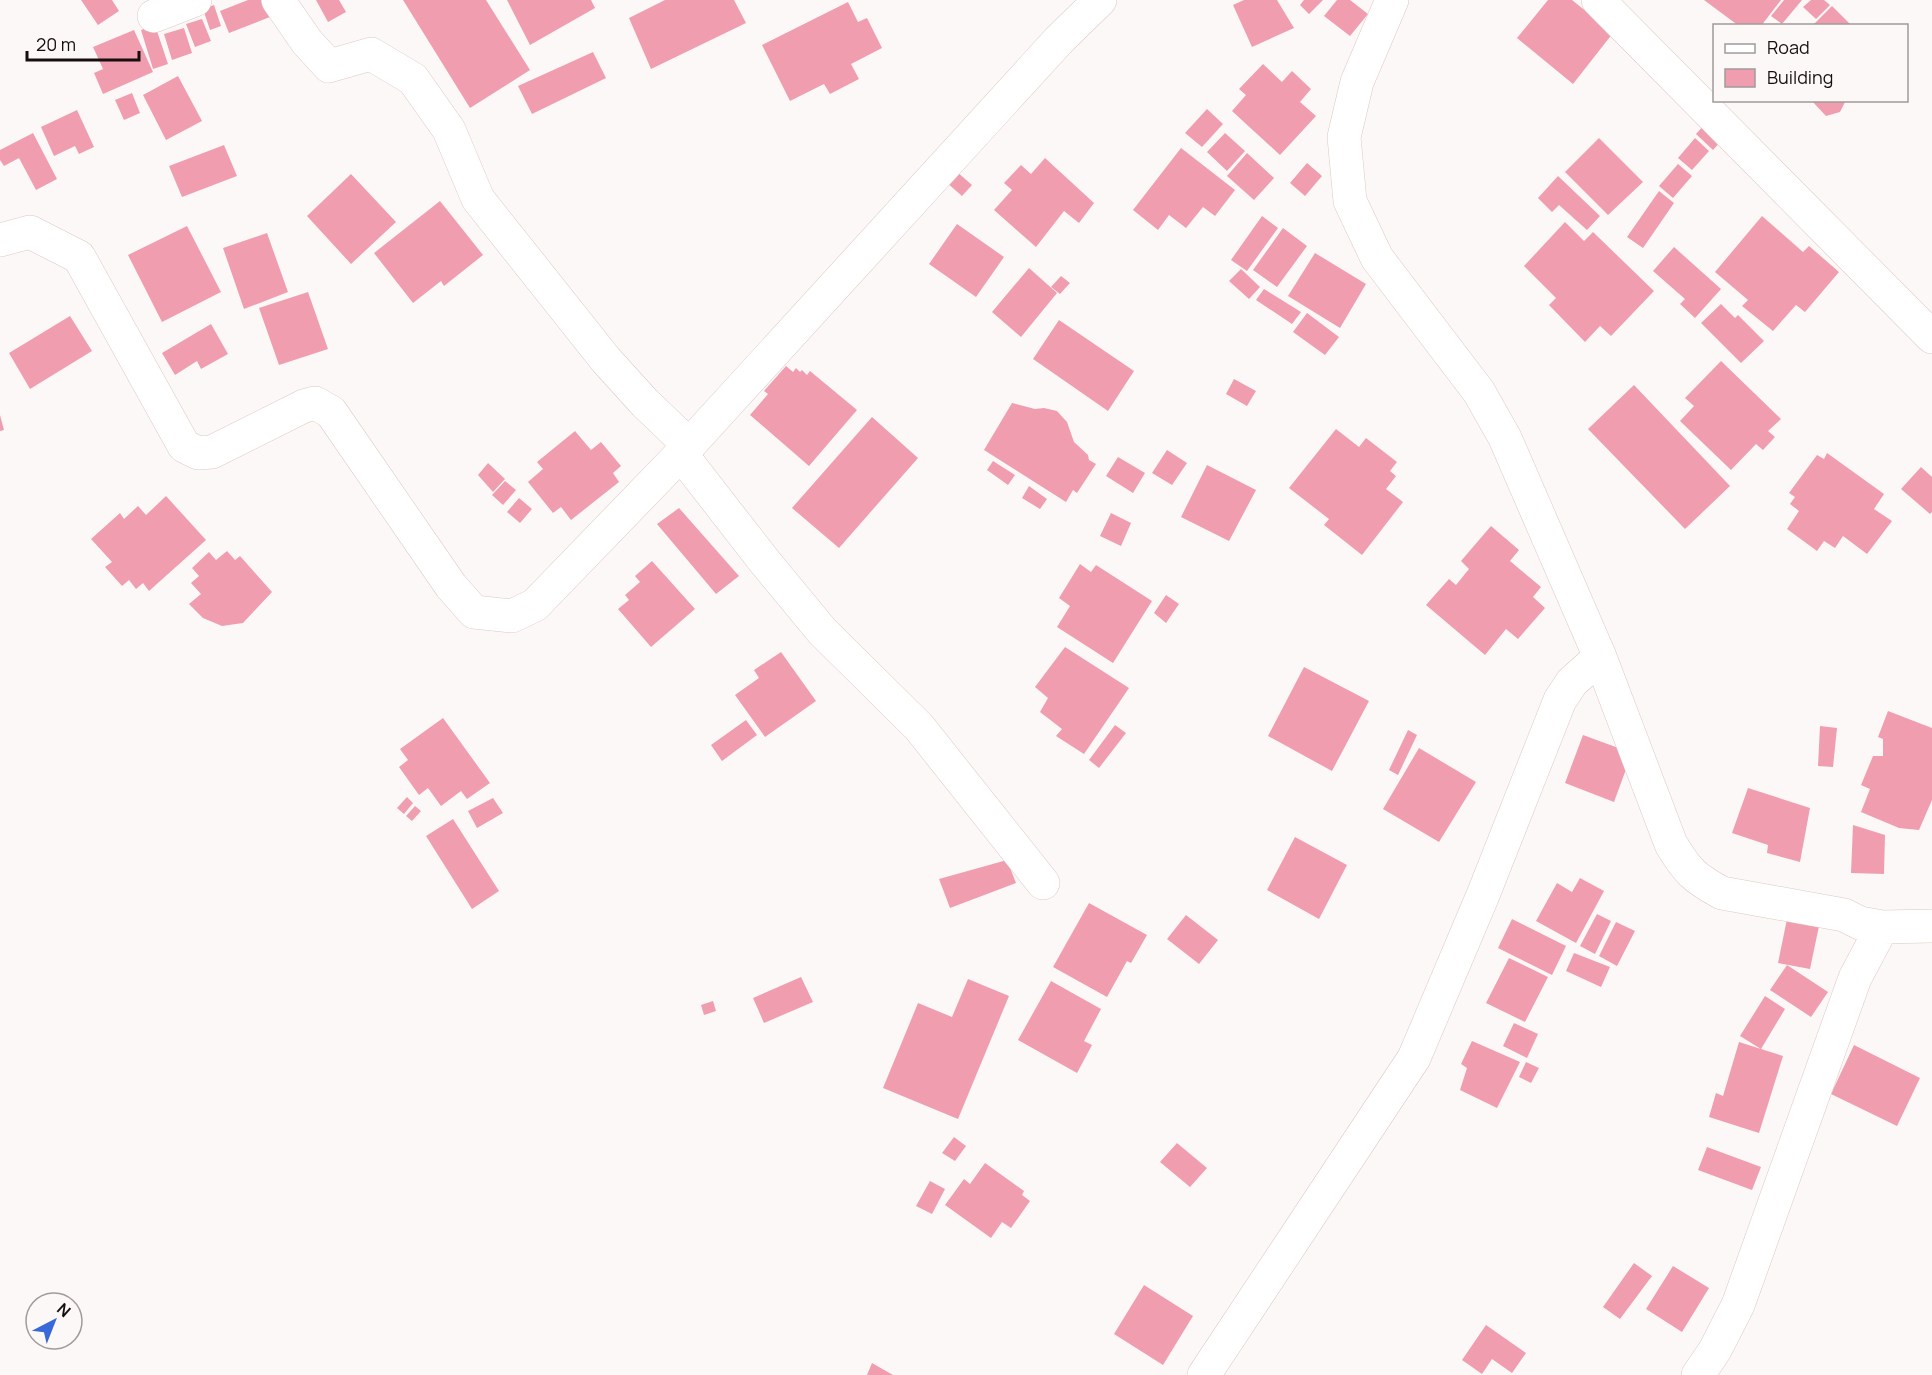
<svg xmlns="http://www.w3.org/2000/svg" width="1932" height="1375" viewBox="0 0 1932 1375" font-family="Manrope,sans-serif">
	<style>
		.building { fill: #f19db0 }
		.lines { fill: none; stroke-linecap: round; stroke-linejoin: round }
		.minor-casing { stroke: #ddc8c4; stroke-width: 34 }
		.minor { stroke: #fff; stroke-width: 33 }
	</style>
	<rect width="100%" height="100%" fill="#fcf8f7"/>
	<!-- building -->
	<path class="building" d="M81 0H112L119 11 98 25Z
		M248 0H275L280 13 229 33 220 11Z
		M316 0H339L346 12 328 22Z
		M403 0H486L530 70 470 108Z
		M507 0H591L595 8 530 45Z
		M665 0H734L746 23 651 69 629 18Z
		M1244 0H1277L1294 28 1252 47 1233 5Z
		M1304 0H1323L1309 14 1300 5Z
		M1337 0H1350L1368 14 1350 36 1324 16Z
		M1548 0H1572L1613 33 1573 84 1517 38Z
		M1704 0H1781L1761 26H1739Z
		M1784 0H1802L1782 24 1771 16Z
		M1811 0H1824L1830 5 1816 19 1803 7Z
		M848 2 858 22 867 18 882 48 851 64 859 79 830 94 824 84 790 101 762 45Z
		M214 5 221 26 210 30 203 9Z
		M1832 6 1852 26H1812Z
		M202 19 211 41 195 47 186 24Z
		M155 25 168 64 153 69 141 30Z
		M184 28 192 53 172 60 164 34Z
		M134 30 153 72 103 94 94 73 103 69 93 47Z
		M593 52 606 78 532 114 518 86Z
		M1263 64 1282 82 1292 71 1311 89 1300 102 1316 116 1280 155 1232 111 1246 95 1239 89Z
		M178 76 202 121 166 140 143 95Z
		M132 93 140 113 124 120 115 100Z
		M1811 100H1846L1840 112 1826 116Z
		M1207 109 1223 124 1202 147 1185 133Z
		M77 110 94 147 79 154 75 146 54 156 41 127Z
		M1704 125 1722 140 1713 150 1696 134Z
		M33 133 57 179 36 190 19 158 4 166 0 160V150Z
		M1225 133 1245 151 1227 171 1207 152Z
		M1599 138 1643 182 1608 215 1565 172Z
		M1695 138 1709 151 1692 170 1678 158Z
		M224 145 237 176 182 197 169 166Z
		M1181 148 1235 190 1215 216 1203 207 1186 228 1169 215 1158 230 1133 210Z
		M1247 153 1274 178 1254 200 1227 176Z
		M1045 158 1094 203 1079 223 1064 211 1036 247 994 210 1012 190 1004 183 1021 165 1031 174Z
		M1307 163 1322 176 1305 196 1290 183Z
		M1678 164 1692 176 1673 198 1659 186Z
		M956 171 972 185 962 196 946 182Z
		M351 174 396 222 351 264 307 216Z
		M1558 176 1600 216 1587 230 1559 205 1552 212 1538 198Z
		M1659 191 1674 203 1643 248 1627 237Z
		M440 201 483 255 444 286 441 281 413 303 374 253Z
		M1262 216 1278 228 1247 271 1231 260Z
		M1762 216 1803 252 1809 246 1839 272 1805 312 1796 305 1773 331 1742 306 1748 300 1715 272Z
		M1565 222 1584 241 1593 232 1654 291 1611 336 1600 326 1585 342 1549 305 1556 298 1524 266Z
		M957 224 1004 257 976 297 929 264Z
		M187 226 221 292 162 322 128 255Z
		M1283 228 1307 246 1277 287 1253 270Z
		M267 233 288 292 244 309 223 248Z
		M1674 247 1721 289 1695 318 1680 304 1685 299 1653 271Z
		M1315 253 1366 284 1340 328 1288 296Z
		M1029 268 1057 293 1021 337 992 312Z
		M1241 269 1260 287 1249 299 1229 281Z
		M1061 276 1070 283 1060 294 1051 287Z
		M1264 289 1301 312 1292 324 1256 300Z
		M308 292 328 349 279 365 259 308Z
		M1721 304 1735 318 1738 315 1764 341 1741 363 1701 323Z
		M1307 313 1339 337 1325 355 1293 332Z
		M70 316 92 351 30 389 9 353Z
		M1059 320 1134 371 1108 411 1033 359Z
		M211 324 228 354 201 369 197 361 175 375 162 353Z
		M1721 361 1781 419 1768 431 1775 437 1763 450 1756 444 1731 470 1680 421 1694 406 1685 398Z
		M786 366 793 372 796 368 800 372 802 370 807 375 810 371 857 410 809 466 750 415 768 394 764 391Z
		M1234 379 1256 391 1247 406 1226 394Z
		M1634 385 1730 486 1685 529 1588 429Z
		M1012 403 1035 409 1044 408 1057 411 1067 422 1074 442 1088 455 1089 460 1096 464 1077 493 1073 490 1066 502 984 450Z
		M0 415 4 430 0 431Z
		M872 417 918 458 839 548 792 508Z
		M1336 429 1359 447 1366 438 1397 462 1390 471 1396 476 1386 489 1403 502 1362 555 1324 525 1329 519 1289 488Z
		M575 431 591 450 601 442 621 466 613 473 619 482 571 520 561 507 553 513 528 482 543 469 537 462Z
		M1167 450 1187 463 1172 485 1152 473Z
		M1827 453 1884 494 1874 509 1892 521 1867 554 1843 536 1835 548 1824 541 1817 551 1787 529 1799 511 1790 504 1795 497 1789 493 1817 455 1824 459Z
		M1118 457 1145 473 1133 493 1106 476Z
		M993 461 1015 475 1008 485 987 470Z
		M488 463 505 479 493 492 478 475Z
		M1207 465 1256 490 1229 541 1181 517Z
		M1921 467 1932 477V512L1930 514 1901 489Z
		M505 481 516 490 503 505 492 495Z
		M1029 486 1047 499 1040 509 1022 498Z
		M166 496 206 540 149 591 143 583 136 589 129 580 122 586 105 567 112 562 91 539 120 513 124 519 138 506 146 515Z
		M519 498 532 509 520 523 507 512Z
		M679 508 739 576 716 594 657 524Z
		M1111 513 1131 523 1121 546 1100 536Z
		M1491 526 1519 550 1510 561 1541 587 1533 597 1545 608 1518 639 1506 629 1485 655 1426 605 1449 579 1456 585 1469 569 1461 561Z
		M227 551 235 560 240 556 272 592 243 623 222 626 203 618 189 604 201 594 191 583 199 576 192 568 209 552 216 560Z
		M652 561 695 609 651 647 618 609 629 600 625 595 640 582 635 576Z
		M1080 564 1091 572 1096 565 1152 601 1113 663 1057 627 1070 606 1059 598Z
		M1166 595 1179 604 1166 623 1154 613Z
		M1065 647 1129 688 1084 754 1056 736 1062 729 1040 712 1048 698 1035 687Z
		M781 652 816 701 765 737 735 695 759 678 754 670Z
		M1304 667 1369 701 1332 771 1268 736Z
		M1888 711 1932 728V800L1919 830 1899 828 1861 812 1870 789 1861 785 1873 756H1883V739L1878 737Z
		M443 718 490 783 467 799 461 791 441 806 428 788 419 795 399 767 408 760 400 749Z
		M746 720 757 735 722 761 711 745Z
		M1115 725 1126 733 1099 768 1089 760Z
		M1820 726 1837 728 1833 767 1818 766Z
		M1408 730 1417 735 1398 775 1389 770Z
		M1583 735 1632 753 1614 802 1565 783Z
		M1419 748 1476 782 1439 842 1383 809Z
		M1748 788 1810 808 1800 862 1767 853 1768 845 1732 833Z
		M407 797 413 803 404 814 397 808Z
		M493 798 503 813 477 828 468 811Z
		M415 806 421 811 412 821 406 816Z
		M453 819 499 891 472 909 426 836Z
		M1853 825 1885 835 1884 874 1851 873Z
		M1295 837 1347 865 1319 919 1267 890Z
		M1007 860 1016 883 950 908 939 879Z
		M1580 878 1604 891 1576 943 1536 921 1557 883 1572 892Z
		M1089 903 1147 935 1131 963 1127 961 1107 997 1053 967Z
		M1597 914 1611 921 1595 954 1580 946Z
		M1186 915 1218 940 1199 964 1167 939Z
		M1512 919 1566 946 1552 975 1498 948Z
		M1787 919 1819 926 1810 969 1778 963Z
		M1616 922 1635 931 1617 966 1599 956Z
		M1574 953 1610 967 1601 987 1566 971Z
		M1509 958 1548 977 1525 1022 1486 1003Z
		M1787 965 1828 992 1811 1017 1770 990Z
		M801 977 813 1002 764 1023 753 998Z
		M968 979 1009 996 958 1119 883 1088 918 1003 952 1017Z
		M1051 981 1101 1009 1084 1041 1092 1045 1077 1073 1018 1040Z
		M1765 996 1785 1009 1761 1049 1740 1036Z
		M713 1001 716 1011 704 1015 701 1005Z
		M1514 1023 1538 1034 1527 1058 1503 1046Z
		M1472 1041 1520 1062 1497 1108 1460 1090 1467 1068 1461 1064Z
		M1739 1042 1783 1056 1759 1133 1709 1117 1716 1093 1723 1096Z
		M1854 1045 1920 1078 1897 1126 1831 1094Z
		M1526 1062 1539 1068 1531 1083 1519 1077Z
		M954 1137 966 1146 955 1161 942 1153Z
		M1177 1143 1207 1168 1190 1187 1160 1162Z
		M1707 1147 1761 1167 1752 1190 1698 1170Z
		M985 1163 1024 1191 1022 1195 1030 1201 1011 1228 1002 1222 991 1238 945 1205 964 1179 970 1184Z
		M930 1181 945 1189 932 1214 916 1206Z
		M1634 1263 1652 1276 1620 1319 1603 1307Z
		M1673 1266 1709 1288 1682 1332 1646 1309Z
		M1144 1285 1193 1316 1163 1365 1114 1334Z
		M1486 1325 1526 1353 1512 1373 1492 1359 1482 1374 1462 1360Z
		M872 1363 893 1375H867Z"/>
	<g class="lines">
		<!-- minor casing -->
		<g class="minor-casing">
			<path id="minor" d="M278 0 307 42 329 66 371 54 413 79 449 130 478 199 606 360 645 403 689 445
				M1392 0 1357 82 1344 137 1350 201 1377 258 1479 392 1505 438 1600 657 1671 844C1687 871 1694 878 1722 893L1844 915 1860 923 1882 927 1855 978 1738 1305 1715 1350 1698 1375
				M1598 0 1932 337
				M154 16 195 0
				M0 240 30 232 79 257 184 446 198 453 212 452 304 406 315 403 331 412 451 586 474 612 512 616 535 605 681 454 1059 40 1100 0
				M681 454 765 562 822 631 919 727 1043 883
				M1882 927 1932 926
				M1204 1375 1414 1058 1483 895 1560 700 1572 682 1600 657"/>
		</g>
		<!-- minor -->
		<use href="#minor" class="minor"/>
	</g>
	<!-- legend -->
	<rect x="1713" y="24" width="195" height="78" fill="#fcf8f7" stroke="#a09b9a" stroke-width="1.5"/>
	<rect x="1725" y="44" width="30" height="9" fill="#ffffff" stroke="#a09b9a" stroke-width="1.5"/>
	<text x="1767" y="54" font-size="18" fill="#160f0e">Road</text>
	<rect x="1725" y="69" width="30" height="18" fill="#f19db0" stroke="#a09b9a" stroke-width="1.5"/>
	<text x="1767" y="84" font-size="18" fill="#160f0e">Building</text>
	<!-- north arrow -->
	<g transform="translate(54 1321) rotate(42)"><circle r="28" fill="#fcf8f7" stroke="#a09b9a" stroke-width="1.5"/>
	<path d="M0-4.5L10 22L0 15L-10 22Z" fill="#3969d9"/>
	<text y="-9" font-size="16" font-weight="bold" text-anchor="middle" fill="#160f0e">N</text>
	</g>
	<!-- scale -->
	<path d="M27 51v9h112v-9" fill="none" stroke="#160f0e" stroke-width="3"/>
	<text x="36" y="51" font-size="18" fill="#160f0e" stroke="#fcf8f7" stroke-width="4.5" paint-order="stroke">20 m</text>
</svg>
